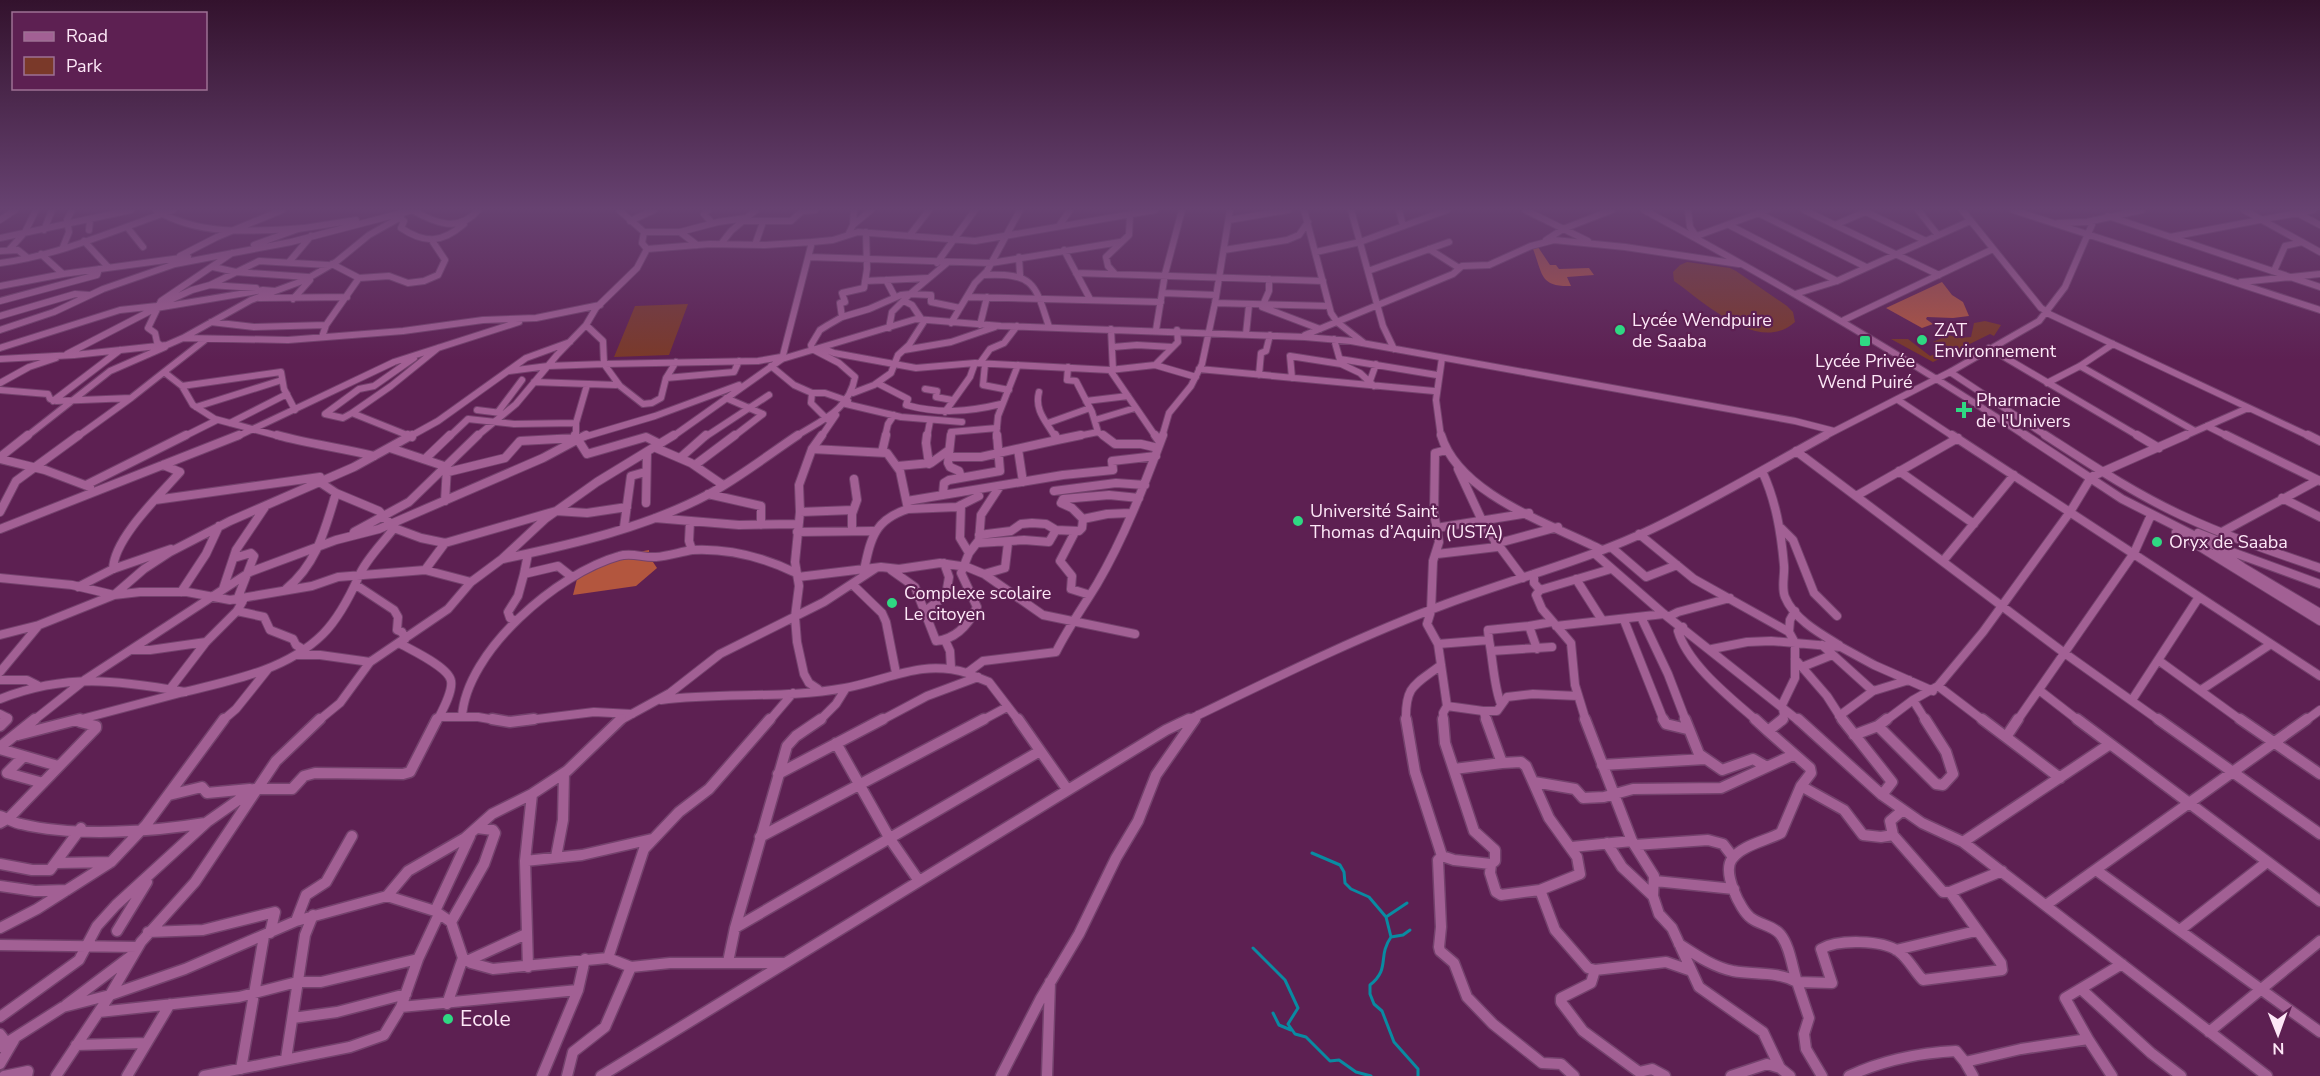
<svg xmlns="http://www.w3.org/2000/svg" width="2320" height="1076" viewBox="0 0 2320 1076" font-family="'Nunito Sans',sans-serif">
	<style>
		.green { fill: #7a3929 }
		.forest { fill: #b3563e }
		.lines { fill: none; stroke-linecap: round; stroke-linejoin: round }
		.stream { stroke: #098ba2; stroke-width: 3 }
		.minor-far2-casing { stroke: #74426d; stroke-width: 8 }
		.minor-far1-casing { stroke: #74426d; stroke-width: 10 }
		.minor-casing { stroke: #74426d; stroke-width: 13 }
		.minor-far2 { stroke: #a26094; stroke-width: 6 }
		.minor-far1 { stroke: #a26094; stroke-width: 8 }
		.minor { stroke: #a26094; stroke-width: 10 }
		.poi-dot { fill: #2fd883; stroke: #5d2052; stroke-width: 2 }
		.labels { text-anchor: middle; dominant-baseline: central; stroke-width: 4.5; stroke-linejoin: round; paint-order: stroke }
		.poi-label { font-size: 18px; fill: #fde7f7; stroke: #5d2052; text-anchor: start }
		.near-poi-label { font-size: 21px; fill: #fde7f7; stroke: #5d2052; text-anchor: start }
	</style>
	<rect width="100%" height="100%" fill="#5d2052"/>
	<!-- green -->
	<path class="green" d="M1687 262 1730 268 1736 271 1787 306 1793 312 1795 322C1759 355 1704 302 1674 281L1673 272 1680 265Z
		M688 304 669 355 614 357 635 306Z
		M1985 321 2001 325 1994 336 1990 334 1933 362 1891 339H1908L1930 356 1947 349 1933 342 1948 335 1960 338 1971 337 1974 323Z"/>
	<!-- forest -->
	<path class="forest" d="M1538 247 1550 265H1556L1559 269 1589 268 1594 275 1567 277 1571 286C1540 287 1543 275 1533 249Z
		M1942 282 1952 295 1963 302 1969 316 1953 318 1927 317 1926 319 1933 324 1922 328 1886 308Z
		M649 550V556L657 568 636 586 573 595 578 575 617 556Z"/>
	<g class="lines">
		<!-- stream -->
		<path class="stream" d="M1312 853 1340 865 1344 872 1345 883 1351 889 1369 897 1386 917 1391 937C1377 957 1391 968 1370 985V994L1374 1004 1382 1011 1394 1042 1418 1069V1076
			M1386 917 1407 903
			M1391 937 1403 935 1410 930
			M1253 948 1285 980 1298 1008 1288 1024 1295 1034 1306 1037 1330 1061 1339 1060 1356 1072 1371 1076
			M1273 1013 1279 1025 1291 1030"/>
		<!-- minor-far2 casing -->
		<g class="minor-far2-casing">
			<path id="minor-far2" d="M156 210C199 237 256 231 304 228
				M412 210C435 223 459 233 478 210
				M619 210 644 232H680L697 245
				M708 210 704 214 712 223
				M1304 210 1331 313 1337 322 1364 343
				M1351 210 1383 326 1394 349
				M1399 210 1403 226
				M1525 210 1588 241
				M1644 210C1775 281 1903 355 2027 437
				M1688 210 1690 227 1696 236
				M1804 210 1939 275
				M1918 210 1937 234
				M1962 210 2041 308 2048 312
				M2013 210 2320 310
				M2244 210 2320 252
				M1864 211 1924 240
				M1758 213 1866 267
				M2297 213 2320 225
				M2108 216 2320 287
				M399 218 404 221 401 228C425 244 442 243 464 224
				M0 220 15 210
				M1229 220 1288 210
				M630 221 654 210
				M743 221H791L802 211 815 210
				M2058 223 2087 222 2142 210
				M853 225 854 210
				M1729 225 1837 281
				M1835 225 1867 211
				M1059 226 1070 210
				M127 227 143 247
				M44 230 52 210
				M89 230 90 220
				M644 232 642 243 647 249
				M680 232 718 222 746 218
				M849 233 853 225 871 210
				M910 235 929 210
				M1694 237 1767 210
				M2170 237 2313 210
				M0 238 131 210
				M1546 240 1563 229 1612 210
				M84 241 108 267
				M721 244 731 231 756 210
				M254 245 298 229 356 220
				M755 245 763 222
				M63 247 69 232 67 220 72 210
				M647 249 710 244 765 245 812 242 833 240 858 232 975 241 1155 210
				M1429 249 1459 268
				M9 250 25 232 36 210
				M1064 250 1090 299
				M1224 250 1287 240 1299 235 1308 222
				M0 251 18 250 28 258
				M1316 252 1360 242 1447 210
				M41 254 63 274
				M180 256 217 237 282 210
				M809 257 991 263 1120 242
				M1019 257 1020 275
				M289 262 311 236
				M0 263C57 256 118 229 173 210
				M937 263 975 210
				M213 267 236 272 308 277
				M1368 271 1449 242
				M2274 271 2285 246 2302 242
				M1076 273 1323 281
				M1115 274 1108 266 1106 257 1129 235 1130 214
				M984 275C1034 273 1035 283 1049 327
				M359 278 389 276 408 283 424 281 438 275 445 260 433 242
				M1269 279V291L1262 307 1320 329
				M886 280 895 297
				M865 281 928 278
				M2241 282 2320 274
				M0 286 63 274 188 257
				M256 288 210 285 259 261 328 265
				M1163 293 1216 295
				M1795 294 1837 281 1970 221
				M967 297 1161 302
				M259 298 347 297
				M293 299 310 280
				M0 301 97 275 99 269
				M904 301 912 305 922 320
				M1215 303 1329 306
				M2047 313 2311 437
				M0 316 75 294 90 295
				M842 317 840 303 845 302 842 293 864 288 867 269 866 232
				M1844 320 1993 249
				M211 322 254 327 326 325 322 337
				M951 323 975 283 987 271 1020 210
				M326 325 359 278 332 264
				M586 325 603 341 604 364 758 361 781 357
				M980 325 987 297
				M889 328 892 312 910 294 931 295V302L960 308
				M1111 329 1113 370
				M0 330 54 312 103 289 175 264 291 242 413 210
				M1156 330 1165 274 1182 210
				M1246 334 1249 305
				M1305 335 1453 274 1462 266 1489 265 1531 246 1554 240 1625 247 1739 264
				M183 338 251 300 305 280 336 262 369 235 401 217
				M1334 339 1341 364 1360 373 1374 386
				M205 340 164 372 182 386 193 405 215 419 282 437
				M161 346 157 342 155 333 148 328 161 301 232 253
				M1113 347 1137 345 1172 347
				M0 348 120 310 157 306 192 290 210 285
				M822 348 834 353 916 368 975 363 1110 370 1155 365 1196 377
				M1989 348 2140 437
				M812 350 811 345 820 330 828 325 842 317 869 309 901 295 910 294 947 263
				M904 350 951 342 995 327
				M67 354 156 308 263 290 275 291
				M0 359 74 355 167 345 183 338 288 340 403 331 483 320 536 318 600 305
				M782 359 812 242
				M1340 359 1437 375
				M676 362 666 378 734 372 739 361
				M980 363 990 349 1004 343 1017 326
				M985 364 983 385 1009 390
				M1155 365 1178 342 1177 330
				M771 366 794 385 812 393H825L848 401
				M2080 366 2195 431
				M1068 367 1067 380 1076 381 1092 412 1098 432
				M1199 369 1434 391
				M1110 370 1156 437
				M509 371 548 366 604 364 620 386 643 404 652 403 661 398 666 378
				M1950 372 2048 437
				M1259 375 1261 353 1266 351 1270 335
				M1292 378 1290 356 1341 364
				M1370 381 1376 364
				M534 382 616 385
				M0 383 29 367 56 358
				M877 383 908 399 906 405C939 414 968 412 1001 404
				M2047 383 2080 366 2113 344
				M182 386 281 372 284 389 295 410
				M925 389 937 391 936 397 952 400
				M0 390 48 394 50 399 56 401 131 398 164 372
				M1039 392C1034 411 1047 422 1055 437
				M812 393 811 403 828 420
				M853 393 874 385 891 373 898 355 909 345 925 320
				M726 398 763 414 733 437
				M1898 400 1954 437
				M53 401 120 350
				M1086 401 1128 396
				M846 404 901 417 962 422
				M196 407 282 380
				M477 410 501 413
				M498 412 522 380
				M945 412 970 377 975 363
				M352 413 343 418 325 414 359 389 374 386 414 358
				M1095 420 1135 408
				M230 423 287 394
				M576 423 587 385
				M1048 423 1090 408
				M2207 426 2229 437
				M26 437 110 371 165 347
				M77 437 131 398
				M183 437 217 420
				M236 437 394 362 519 322
				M409 437 438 421 526 358 570 342
				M412 437 352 413 391 386 438 348
				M449 437 468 419 514 424 576 423V437
				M476 437 516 404 557 355 586 325 596 308 637 268 647 249
				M584 437 655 416 739 385
				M672 437 782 359 916 319 1001 326 1305 337 1351 341 1795 421 1834 431
				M705 437 769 395
				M795 437C821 420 849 411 855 377L839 363 814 350
				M821 437 836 415
				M885 437 888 424 894 415
				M927 437 930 421
				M951 437V432L997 428
				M996 437 998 416 1018 365
				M1073 437 1098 432 1105 437
				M1162 437 1169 413 1191 386 1202 364 1215 303 1230 210
				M1441 437 1436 400 1442 358
				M1823 437 1950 372 2039 321 2065 287 2094 220
				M2182 437 2248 408"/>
		</g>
		<!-- minor-far1 casing -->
		<g class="minor-far1-casing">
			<path id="minor-far1" d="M277 435C309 444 342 448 374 456
				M408 435 412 437
				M575 435 587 454 646 437 660 444
				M927 435 926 443 929 464
				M951 435 948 463 950 467 959 471 961 477
				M1103 435 1115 444H1141L1158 448
				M1155 435 1160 442
				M1441 435C1459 495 1551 524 1602 550
				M1952 435 2320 676
				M2025 435 2122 499 2213 545 2320 584
				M2045 435C2090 464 2135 494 2183 516 2228 537 2274 552 2320 568
				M2137 435 2159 448
				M2226 435 2320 481
				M2308 435 2320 441
				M1057 440 1081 435
				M390 448 447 467 445 501
				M656 448 691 463 723 485
				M812 449 887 453 900 471 908 509C874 520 871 538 864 570
				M1018 449 1023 482
				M1796 451 2063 652 2160 721
				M882 452 886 435
				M0 457 28 435
				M949 457H981L1057 440 1055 435
				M680 458 706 435
				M0 459 45 470 90 487
				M425 459 450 435
				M695 465 735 435
				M898 466 931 463 949 450
				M1458 469 1485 527 1523 578
				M1762 471C1776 501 1781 532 1784 565 1785 575 1781 587 1785 597 1794 619 1819 633 1839 645
				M1899 471 1974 524
				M448 472 505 458 520 441 576 438
				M2093 476 2186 435
				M86 485 186 435
				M1054 491 1116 483 1145 485
				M708 494 761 506V525
				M943 494 944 483 949 480 1000 471 997 435
				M1856 496 1958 438
				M2282 498 2320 517
				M155 500 320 477
				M907 501 1063 475 1113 470 1112 461 1156 456
				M646 503 647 452
				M961 505 960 538 969 553
				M908 509 957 507 979 496
				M0 512 16 481 79 435
				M800 512 853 510
				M655 518 739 525 797 524
				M1083 519 1107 514 1130 513
				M690 521 689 541 692 550C729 548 763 557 796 573
				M624 527 631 476 645 472
				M394 528 421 538 445 543 556 511 587 513 627 507
				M1436 528 1529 513
				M1781 528 1793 540 1814 593 1837 616
				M0 529 239 435
				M852 531V514L857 500 854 479
				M354 532 409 502 478 435
				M797 532 873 531
				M1075 532 1060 561 1072 576 1071 589 1090 595
				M2176 532 2320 621
				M2222 532 2318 480
				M2198 533 2229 545
				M1639 534 1694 579 1789 632
				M979 535 1011 531 1021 524 1032 523 1046 524 1056 530 1079 531 1082 528 1083 519 1072 508 1061 503 1063 499 1109 495 1139 498
				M978 543 1024 540 1049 542 1056 530
				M1495 544 1558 527
				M1611 547 1646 577 1677 565
				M2217 549 2244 568 2320 613
				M1594 553 1664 614 1799 721
				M1437 554 1497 547
				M234 558 251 553 254 556 237 600
				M503 559C573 544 645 528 709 494 740 477 768 455 798 435
				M1943 561 2014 475
				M113 569C114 538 160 495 180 472L163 465
				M425 570 445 543
				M891 570 915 587 936 641C956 639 969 624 977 607L961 573 969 553 979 540 981 515 1000 486
				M524 574 528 554
				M984 574 1005 568 1008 543
				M1534 574V583L1540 590 1536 595 1542 609 1571 643 1575 685 1586 721
				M798 577 881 567 899 569 940 563 967 567 984 574 1043 615 1135 634
				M0 578 72 585 114 595 144 569 170 552 230 521 354 467 412 435
				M1576 579 1602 620
				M852 584 882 613 886 622 896 673
				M356 585 394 610 398 617 397 630 402 632 405 639
				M78 587 113 569 171 549
				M223 589 236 550 265 507
				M286 589C317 564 325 529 336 493
				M1540 590 1611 569
				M181 592 206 554 219 526
				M237 611 264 617 270 630 293 639 296 645 304 650
				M924 612 946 595 949 577 944 563
				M1641 617 1668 674 1686 721
				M1668 617 1678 612 1730 598
				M1624 620 1664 721
				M515 621 510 618 508 612 518 596 524 574 558 566 572 577
				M1556 626 1664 614
				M1683 627 1678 631C1688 665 1731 698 1757 721
				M0 635 39 625
				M945 640 950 651 951 668
				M1489 640 1488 630 1529 626
				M399 643C411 650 449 667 451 681 453 692 442 711 437 721
				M1438 644 1489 640C1493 660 1494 688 1501 704
				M1822 645 1873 691
				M1537 649 1529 626 1552 622
				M1712 649 1747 642 1771 641 1841 647 1874 665 1933 691
				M132 650H150L206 642
				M1491 651 1552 647
				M298 655H320L370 662
				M1795 659 1827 696 1843 721
				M2158 660 2242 721
				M1802 667 1832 655
				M0 672 39 625 114 595 140 592H187L230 600 312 586 338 577 425 570 471 582
				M974 676 989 682 1019 721
				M0 680H27L37 685
				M1938 686 1984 721
				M170 689 206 642 237 611 244 599
				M818 689 809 683 804 674 797 642 795 617 799 586 795 562 800 512 799 485 812 449 822 435
				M2039 690 2079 721
				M2201 690 2271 644
				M0 699C66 673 117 680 185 692
				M661 700C722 692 785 699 845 688 889 680 921 659 967 673L983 661 1056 652C1068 628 1083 607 1097 584 1124 538 1144 486 1163 435
				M1913 700 1926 721
				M2132 700 2199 597
				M1447 706 1483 711 1487 721
				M1483 711H1497L1507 697 1533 694 1578 696
				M0 714 8 718 5 721
				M1839 716 1873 691 1909 680
				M439 717H478L501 721
				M462 717C466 651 558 573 619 556 632 552 643 558 656 557 668 556 680 552 692 550
				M33 721 86 679 250 572 336 540 379 529 543 458 586 435
				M74 721C109 712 145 702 180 693 229 681 286 671 323 634 339 618 350 596 359 576 366 559 383 543 394 528L379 511 336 493 318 481
				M222 721 236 709 268 669
				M318 721 340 703 370 662 448 609 471 582 502 559 545 519 597 482 674 435
				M521 721 594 712 632 714
				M619 721 670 693 720 654 824 602 876 568
				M769 721 793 693
				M819 721 836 704 846 688
				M880 721 927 696 978 677
				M981 721 1007 707
				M1186 721C1271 680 1357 637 1446 604 1515 578 1588 560 1654 528 1713 500 1769 466 1826 435
				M1194 721 1198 715
				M1406 721C1405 685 1415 685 1441 665
				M1444 721 1443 713 1447 706 1438 644 1427 624 1431 611 1433 561 1439 542 1434 513 1435 453 1446 450
				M1782 721 1784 714 1782 705 1795 678V643L1789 632 1790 620 1795 611
				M1885 721 1913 700 1938 686 1983 632 2070 512 2090 479
				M2017 721 2134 553 2151 515 2153 516
				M2305 721 2320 710"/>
		</g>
		<!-- minor casing -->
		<g class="minor-casing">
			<path id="minor" d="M492 719 510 722 534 719
				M1018 719 1067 789
				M1406 719 1415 772 1442 856 1454 860 1491 864 1490 873 1496 892 1501 895 1540 890 1580 874 1577 857 1549 818 1526 766 1521 762 1502 763 1486 719
				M1443 719 1445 743 1474 831 1495 850V861L1491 864
				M1585 719 1632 841 1654 876 1653 896 1659 914 1672 928 1699 987 1763 1032 1780 1068 1790 1076
				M1663 719 1666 724 1687 729
				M1685 719 1699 754 1722 770 1753 759 1767 767
				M1755 719 1768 731
				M1783 719 1768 731 1810 768 1811 773 1801 786 1781 833C1766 841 1742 845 1732 859 1722 872 1740 910 1751 918 1760 925 1772 925 1780 934 1790 946 1792 967 1797 982L1832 983 1821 949C1838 939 1882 940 1898 951 1909 959 1914 971 1923 980L2002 970 2001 963 1950 892
				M1798 719 1882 795 1922 823 1963 842 2267 1076
				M1842 719 1892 782 1882 795
				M1982 719 2060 778
				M2077 719 2320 901
				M2158 719 2320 834
				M2240 719 2320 774
				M0 726 7 719
				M1878 726 1936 784 1943 785 1953 774 1946 752 1925 719
				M18 735 80 719
				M1854 735 1878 726 1887 719
				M2006 737 2018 719
				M836 743 890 839 919 881
				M0 747 35 719
				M0 749 58 766
				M23 757 7 773 43 783
				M1602 765 1705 759
				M1454 769 1502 763
				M778 774 883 719
				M1534 782 1575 789 1583 798 1604 797 1633 789 1721 788 1793 755
				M1801 786 1844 810 1863 835 1881 837 1893 835
				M169 795 202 787 207 793 250 789
				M1903 810 1890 821 1893 835 1943 892H1950L2002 871
				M0 816C7 818 14 823 21 824 75 837 151 832 205 823
				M0 823 9 818 96 728V726L80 722
				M760 837 984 719
				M1963 842 2110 744
				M1607 843 1622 867 1653 896
				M1635 845 1708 840 1723 844 1733 857
				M1572 847 1632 841
				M1442 856 1438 860 1441 927 1439 947 1440 951 1454 963 1467 997 1493 1024 1542 1063 1561 1064 1574 1076
				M556 857 563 820 564 773
				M525 861 582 855 652 839
				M57 863 111 862
				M0 864 32 870H50L81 828
				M2096 870 2320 1032
				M1655 881 1734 889
				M0 886 35 891 67 890
				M1540 890 1555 930 1588 968 1595 970 1666 962 1689 970
				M387 896 435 911 451 922 463 958 471 963 493 969 608 958 631 967 670 963H783
				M2046 905 2307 719
				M435 911 470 836
				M296 921 306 895 326 882 352 836
				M451 922 484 864 495 833 493 830 477 828
				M0 928 37 909 111 862 146 825 224 719
				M735 928 1040 751
				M2180 930 2267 862
				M117 931 147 882
				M148 932 203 930 275 912 270 933
				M1679 944C1696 955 1713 967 1733 971 1756 975 1776 971 1797 982L1809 1018 1804 1034 1806 1049 1822 1076
				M0 945 138 947
				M1896 950 1976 931
				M608 958 644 849 679 812 709 789 770 719
				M467 961 526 934
				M728 962 735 928 787 746 796 736 821 719
				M528 967 525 861 532 794
				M1595 970 1591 983 1561 998V1002L1583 1031 1639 1072 1652 1069 1665 1076
				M2081 989 2151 1053 2181 1076
				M447 1004 463 958
				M66 1005 131 956
				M401 1007 578 990
				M99 1012 239 997 297 982H321L418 959
				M0 1017 79 960 97 926 116 905 207 822 254 789H292L304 776 315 773 403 774 410 772 437 719
				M293 1018 337 1012 406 994
				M2209 1032 2320 941
				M0 1034 7 1043
				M2088 1039 2065 998 2122 964
				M76 1045 146 1043
				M0 1047 63 1007 110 995 185 969 296 921 387 896 408 871 465 838 492 814 532 794 567 771 621 719
				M286 1059 305 935 313 915
				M1965 1062 1973 1076
				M0 1064 14 1040
				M241 1069 264 936
				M4 1076 28 1071 27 1076
				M56 1076 110 995 141 942 195 882 276 761 320 719
				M127 1076 170 1004
				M204 1076 350 1047 384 1035 401 1007 418 959 439 914
				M542 1076 578 990 585 959
				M567 1076 573 1052 605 1027 631 967
				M601 1076 1166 730 1189 719
				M1001 1076 1041 998 1079 934 1116 858 1138 821 1156 775 1195 719
				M1047 1076 1050 982
				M1731 1076 1767 1064 1780 1068
				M1849 1076C1883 1060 1918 1053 1956 1051L1965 1062 2021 1049 2088 1039 2112 1076"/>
		</g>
		<!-- minor-far2 -->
		<use href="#minor-far2" class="minor-far2"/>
		<!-- minor-far1 -->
		<use href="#minor-far1" class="minor-far1"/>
		<!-- minor -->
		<use href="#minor" class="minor"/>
	</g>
	<!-- sky -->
	<linearGradient id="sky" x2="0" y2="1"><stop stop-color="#33122d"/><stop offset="0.58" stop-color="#674271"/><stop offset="1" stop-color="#674271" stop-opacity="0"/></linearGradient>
	<rect width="2320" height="360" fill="url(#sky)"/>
	<!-- markers -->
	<g class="poi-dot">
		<circle cx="1620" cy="330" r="6"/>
		<circle cx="1922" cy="340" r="6"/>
		<rect x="1859" y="335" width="12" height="12" rx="3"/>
		<path d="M1961 401h6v6h6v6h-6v6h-6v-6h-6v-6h6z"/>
		<circle cx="1298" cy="521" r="6"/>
		<circle cx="2157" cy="542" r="6"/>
		<circle cx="892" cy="603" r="6"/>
		<circle cx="448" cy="1019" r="6"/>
	</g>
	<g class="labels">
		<!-- poi labels -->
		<g class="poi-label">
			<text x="1632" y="320">Lycée Wendpuire<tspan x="1632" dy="21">de Saaba</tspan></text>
			<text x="1934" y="330">ZAT<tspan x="1934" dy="21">Environnement</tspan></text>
			<text x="1865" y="361" text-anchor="middle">Lycée Privée<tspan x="1865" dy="21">Wend Puiré</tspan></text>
			<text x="1976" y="400">Pharmacie<tspan x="1976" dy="21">de l'Univers</tspan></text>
			<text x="1310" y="511">Université Saint<tspan x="1310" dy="21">Thomas d’Aquin (USTA)</tspan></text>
			<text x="2169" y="542">Oryx de Saaba</text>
			<text x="904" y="593">Complexe scolaire<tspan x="904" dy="21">Le citoyen</tspan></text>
		</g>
		<!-- near-poi labels -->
		<g class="near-poi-label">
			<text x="460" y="1019">Ecole</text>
		</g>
	</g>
	<!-- legend -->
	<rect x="12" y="12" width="195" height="78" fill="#5d2052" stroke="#9d7094" stroke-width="1.5"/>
	<rect x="24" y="32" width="30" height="9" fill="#a26094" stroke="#9d7094" stroke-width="1.5"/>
	<text x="66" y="42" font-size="18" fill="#fde7f7">Road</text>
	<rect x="24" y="57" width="30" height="18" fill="#7a3929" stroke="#9d7094" stroke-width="1.5"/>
	<text x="66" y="72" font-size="18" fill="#fde7f7">Park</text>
	<!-- north arrow -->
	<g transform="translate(2278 1034) rotate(179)" stroke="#5d2052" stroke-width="4.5" paint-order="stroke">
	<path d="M0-4.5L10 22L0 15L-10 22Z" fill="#fde7f7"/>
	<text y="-9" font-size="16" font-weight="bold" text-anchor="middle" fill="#fde7f7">N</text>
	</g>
</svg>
